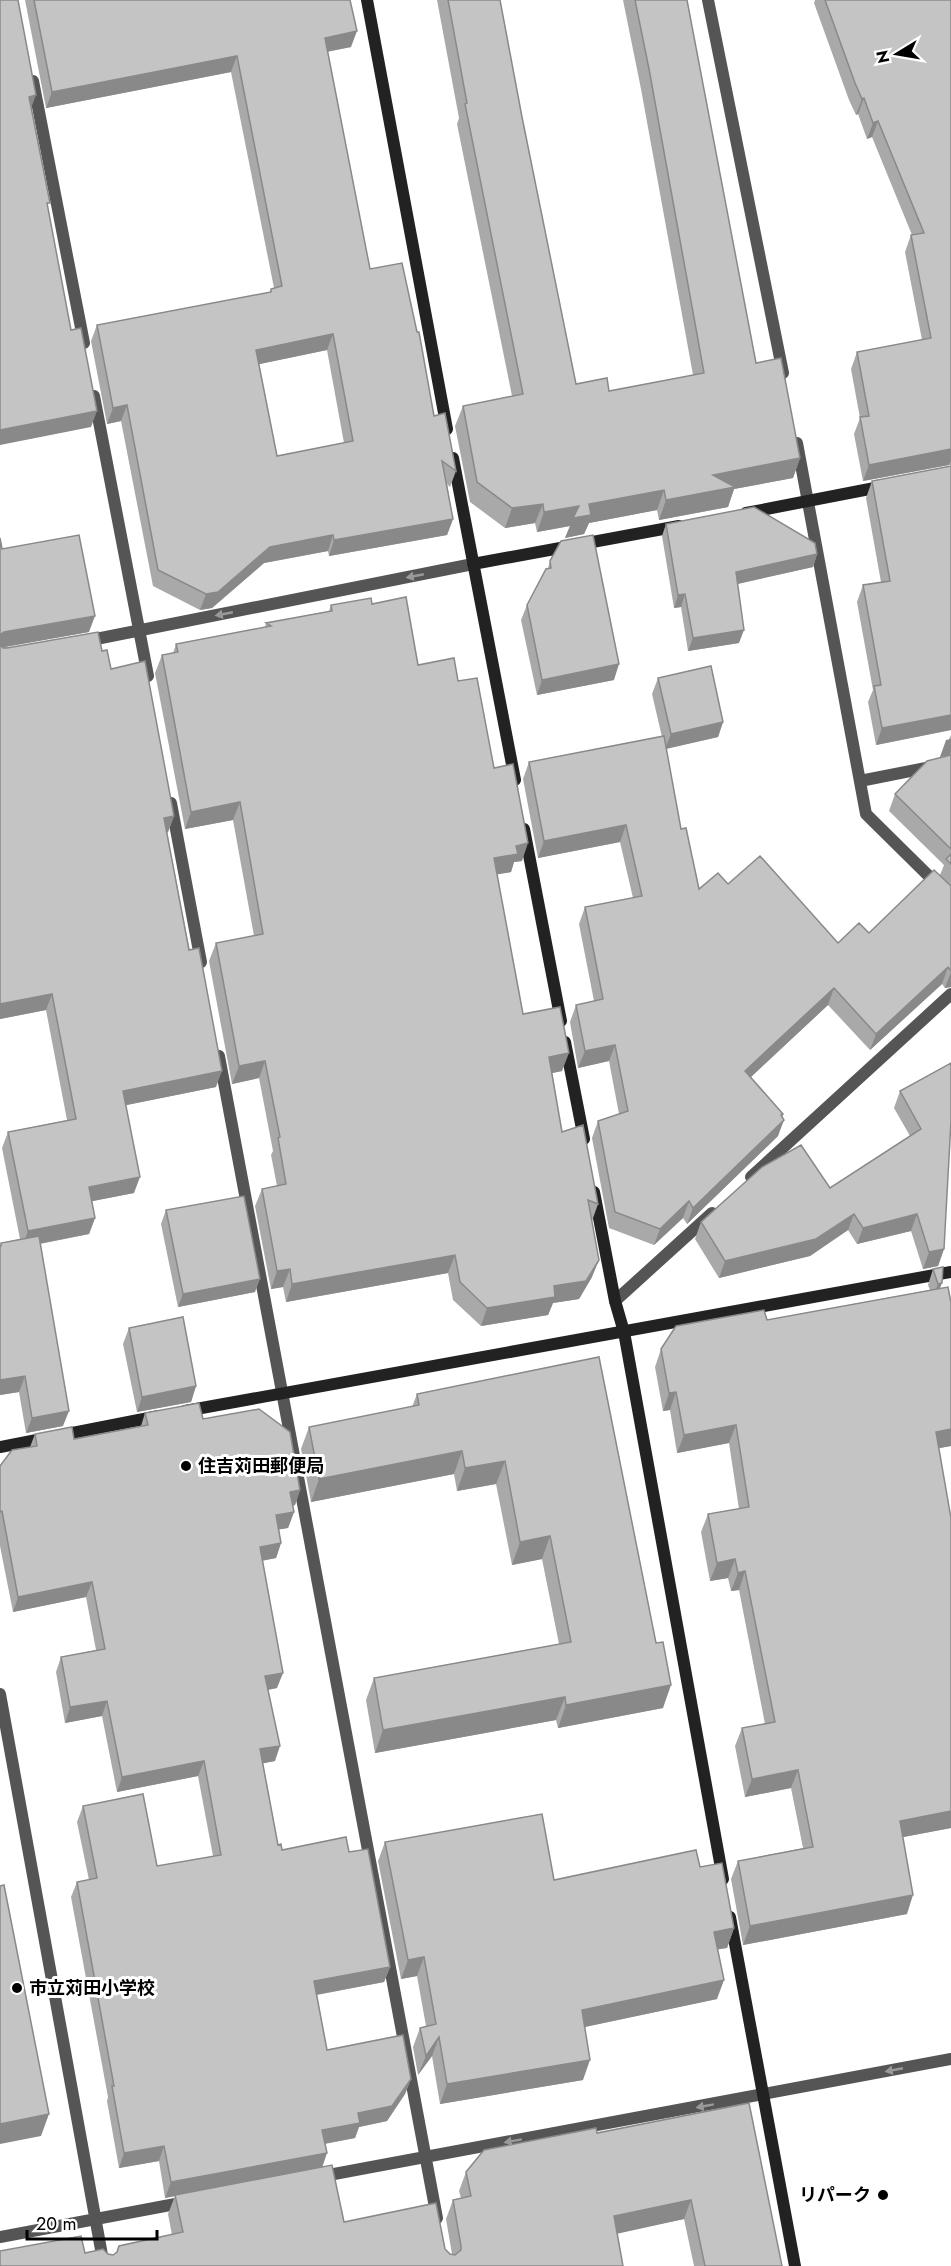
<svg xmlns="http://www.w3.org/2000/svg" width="951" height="2266" viewBox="0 0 951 2266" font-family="Jost,'Noto Sans JP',sans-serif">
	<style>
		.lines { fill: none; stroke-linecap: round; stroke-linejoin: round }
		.street { stroke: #555; stroke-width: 12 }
		.secondary { stroke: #222; stroke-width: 12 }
		.wall { fill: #a9a9a9; fill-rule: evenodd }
		.shaded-wall { fill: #898989 }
		.building { fill: #c4c4c4; stroke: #898989; stroke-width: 1.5; fill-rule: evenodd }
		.oneway { fill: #999 }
		.poi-dot { fill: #000; stroke: #fff; stroke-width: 2 }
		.labels { text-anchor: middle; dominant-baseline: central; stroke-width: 6; stroke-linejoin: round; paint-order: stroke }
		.poi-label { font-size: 18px; font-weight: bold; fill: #000; stroke: #fff; text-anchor: start }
	</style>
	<rect width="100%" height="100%" fill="#fff"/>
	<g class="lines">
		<!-- street -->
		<path class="street" d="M708 0 783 373
			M33 81 84 343
			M94 396 148 676
			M797 443 866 814 951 898
			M86 641 473 564
			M860 781 951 763
			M171 803 201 962
			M219 1056 437 2218
			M751 1177 951 994
			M615 1301 712 1213
			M0 1694 104 2266
			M318 2177 951 2059
			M0 2237 186 2202"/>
		<!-- secondary -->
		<path class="secondary" d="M367 0 447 429
			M453 458 515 780
			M746 513 885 486
			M473 564 679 526
			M524 829 561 1021
			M565 1042 584 1139
			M594 1192 615 1301 624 1332 723 1879
			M185 1411 951 1272
			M0 1447 159 1416
			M730 1917 795 2266"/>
	</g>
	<!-- wall -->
	<path class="wall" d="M25 0H350L351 47 327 52 370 269 434 416 456 471 450 487 447 484 453 519 447 535 329 556 328 551 264 563 212 608 200 610 153 586 121 421 107 424 91 341 97 325 270 292 271 289 274 288 231 72 46 108ZM327 350 344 443 277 456 259 364Z
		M437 0H500L522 117 576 384 609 391 693 375 641 89 623 0H687L756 363 800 458 793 478 734 489 728 507 659 520 657 510 589 523 584 534 565 538 570 526 537 532 535 523 505 528 470 502 455 426 463 406 512 396 457 124 459 118Z
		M815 0H951V465H949L863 481 854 434 860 418 851 369 857 352 922 340 905 252 911 235H912L872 137 867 139 858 114 856 115 849 100 814 3Z
		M951 466V730L876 745 868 702 873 690 857 602 863 585 881 582 866 498 872 481Z
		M666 524 817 554 813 567 738 584 739 643 688 651 681 607 674 608 662 536Z
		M0 538 2 549 89 632 2 647 102 651 111 669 174 816 168 832 167 833 216 1087 126 1105 134 1193 92 1201 95 1218 89 1234 40 1244 63 1426 26 1433 19 1392 0 1395V1245L1 1243 20 1239 2 1148 8 1132 67 1120 46 1010 0 1019Z
		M550 561 614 680 537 695 521 620 527 605 548 568Z
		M372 604 418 665 458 681 494 768 522 861 514 862 511 872 497 874 523 1014 562 1071 552 1073 562 1132 598 1204 592 1221V1277L579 1299 553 1303 548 1315 481 1326 453 1300 448 1273 286 1302 283 1287 271 1289 255 1206 262 1189 277 1186 271 1155 273 1151 259 1078 232 1084 209 961 216 943 254 936 233 820 185 829 155 673 162 655 173 653 176 644 265 627 266 623 329 611 331 605Z
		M658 678 723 722 718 737 666 749 681 829 699 889 728 884 838 943 869 933 940 875 944 865 889 811 895 794 950 755 940 757 951 735V987L945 988 942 984 870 1050 828 1005 751 1077 783 1114 778 1136 687 1224 683 1218 654 1245 609 1228 592 1138 598 1121 619 1114 609 1061 578 1068 570 1022 576 1005 594 1001 579 924 585 907 633 898 620 842 538 858 523 779 529 762 662 737 652 694Z
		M951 1063 944 1249 938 1266 923 1269 911 1231 857 1244 848 1230 810 1256 719 1278 695 1239 701 1222 830 1188 910 1136 894 1108 900 1091Z
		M166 1210 255 1292 178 1307 161 1224Z
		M933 1269 940 1288 951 1303V1446L939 1448 951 1828 903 1837 907 1914 743 1945 731 1879 738 1861 803 1848 791 1788 745 1797 735 1746 742 1728 765 1724 739 1590 731 1591 728 1578 710 1581 701 1532 708 1514 739 1509 729 1443 677 1453 670 1410 663 1411 655 1367 661 1349 767 1320 930 1290 928 1285Z
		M129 1328 196 1386 191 1402 137 1412 123 1344Z
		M599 1357 663 1708 558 1728 556 1720 375 1753 366 1700 374 1678 559 1644 542 1559 512 1565 496 1484 457 1491 454 1474 311 1502 301 1449 309 1427 412 1407 417 1394Z
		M145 1413 203 1419 300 1490 295 1505 293 1506 294 1512 288 1528 279 1529 281 1543 276 1558 262 1561 277 1688 268 1690 275 1761 263 1763 278 1845 282 1850 349 1852 390 1967 384 1982 317 1995 327 2050 411 2079 405 2094 387 2121 359 2127 355 2138 325 2144 322 2167 344 2222 445 2249 450 2254H452L446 2219 453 2200 461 2198 459 2191 466 2172 597 2133 782 2266H694L684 2219 617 2233 623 2266H0L85 2253 113 2255 172 2235 168 2214 175 2196 165 2198 159 2161 119 2168 107 2101 108 2097 71 1897 77 1882 89 1880 77 1822 83 1806 157 1866 213 1856 198 1776 117 1792 102 1716 65 1723 56 1672 61 1657 96 1650 86 1597 13 1612 0 1546V1466L30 1447 35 1434 74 1439 141 1426Z
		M385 1842 554 1880 700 1867 734 1928 727 1948 718 1949 717 1999 585 2027 583 2080 440 2104 432 2056 418 2075 413 2047 420 2028 426 2026 417 1976 401 1979 378 1861Z"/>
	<!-- shaded-wall -->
	<path class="shaded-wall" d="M357 31 351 47 319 53 325 38Z
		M237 56 231 72 46 108 52 92Z
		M36 95 30 111 29 97Z
		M864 98 858 114 856 115 862 99Z
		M878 121 872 137 867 139 873 123Z
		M333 334 327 350 250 366 256 350Z
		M127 405 121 421 107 424 113 408Z
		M97 411 91 427 0 445V430Z
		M951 449V461L949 465 863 481 869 465Z
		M800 458 793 478 734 489 728 507 659 520 666 500 713 475Z
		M664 490 657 510 589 523 584 534 565 538 570 526 537 532 544 512Z
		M543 504 535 523 505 528 512 508Z
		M453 519 447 535 329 556 334 540Z
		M333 535 328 551 264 563 212 608 200 610 206 594 270 547Z
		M817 554 813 567 732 585 736 572Z
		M685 594 681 607 674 608 678 595Z
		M95 616 89 632 0 648V635L4 632Z
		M744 630 739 643 688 651 693 638Z
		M619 664 614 680 537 695 542 680Z
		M951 715V730L876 745 882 728Z
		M723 722 718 737 665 749 671 734Z
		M951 739V752L950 755 940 757 946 740Z
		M240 802 233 820 185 829 191 812Z
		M174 816 168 832 158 834 164 818Z
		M626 825 620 842 538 858 544 841Z
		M528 843 522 861 514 862 511 872 488 876 494 858 516 846Z
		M948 967 942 984 870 1050 876 1034Z
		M951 972V987L945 988Z
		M834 988 828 1005 739 1088 745 1071Z
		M52 994 46 1010 0 1019V1004Z
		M615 1045 609 1061 578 1068 585 1051Z
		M569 1053 562 1071 543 1075 549 1057Z
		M265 1061 259 1078 232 1084 239 1066Z
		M222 1071 216 1087 117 1107 123 1091Z
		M783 1114 779 1124 784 1120 778 1136 687 1224 693 1208Z
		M140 1177 134 1193 83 1203 89 1187Z
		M689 1201 683 1218 654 1245 660 1229Z
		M854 1214 848 1230 810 1256 719 1278 725 1261Z
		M917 1214 911 1231 857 1244 863 1228Z
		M95 1218 89 1234 22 1247 28 1231Z
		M944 1249 938 1266 923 1269 929 1252Z
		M455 1255 448 1273 286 1302 292 1284Z
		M599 1260 592 1277 579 1299 553 1303 548 1315 481 1326 487 1308 554 1286Z
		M290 1269 283 1287 271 1289 277 1271Z
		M260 1279 255 1292 178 1307 183 1294Z
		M942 1283 936 1299H932L938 1284Z
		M25 1376 19 1392 0 1395V1380Z
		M196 1386 191 1402 137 1412 142 1397Z
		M676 1392 670 1410 663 1411 669 1393Z
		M69 1411 63 1426 26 1433 32 1418Z
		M736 1425 729 1443 677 1453 684 1435Z
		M951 1429V1446L929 1450 936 1432Z
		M462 1451 454 1474 311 1502 319 1479Z
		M505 1461 496 1484 457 1491 465 1468Z
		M300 1490 295 1505 285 1507 290 1492Z
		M294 1512 288 1528 270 1531 276 1515Z
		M550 1536 542 1559 512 1565 520 1542Z
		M281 1543 276 1558 254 1562 260 1547Z
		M735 1559 728 1578 710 1581 717 1563Z
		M745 1571 739 1590 731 1591 738 1573Z
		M92 1582 86 1597 13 1612 18 1597Z
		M283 1673 277 1688 260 1691 265 1676Z
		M671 1685 663 1708 558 1728 566 1705Z
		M565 1697 556 1720 375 1753 383 1730Z
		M107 1701 102 1716 65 1723 70 1707Z
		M280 1746 275 1761 255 1765 260 1749Z
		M204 1761 198 1776 117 1792 122 1777Z
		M798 1770 791 1788 745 1797 752 1779Z
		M951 1811V1828L893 1839 900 1821Z
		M913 1895 907 1914 743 1945 750 1926Z
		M734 1928 727 1948 707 1951 714 1932Z
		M424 1957 417 1976 401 1979 408 1960Z
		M390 1967 384 1982 309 1996 314 1981Z
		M724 1980 717 1999 575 2029 582 2010Z
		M439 2037 432 2056 418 2075 426 2056Z
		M590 2060 583 2080 440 2104 447 2084Z
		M411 2079 405 2094 387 2121 359 2127 355 2138 317 2145 322 2130Z
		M49 2114 41 2136 0 2144V2124Z
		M164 2146 159 2161 119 2168 124 2153Z
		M327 2153 322 2168 165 2198 171 2182Z
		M691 2200 684 2219 607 2236 614 2216Z"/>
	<!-- building -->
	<path class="building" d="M0 0H18L36 95 29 97 50 203H47L71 330 81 328 97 411 0 430Z
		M34 0H350L357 31 325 38 370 269 402 263 417 332H419L434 416 445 413 456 471 442 461 453 519 334 540 333 535 270 547 218 592 206 594 158 570 127 405 113 408 97 325 271 292V289L282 286 237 56 52 92ZM333 334 353 441 277 456 256 350Z
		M448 0H500L522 117 576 384 607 378 609 391 704 373 649 69 635 0H687L756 363 781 358 800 458 713 475 735 487 666 500 664 490 589 504 591 515 573 518 579 506 544 512 543 504 512 508 477 482 463 406 523 394 465 104 467 103Z
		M825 0H951V449L869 465 860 417 869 416 857 352 931 338 911 235 924 233 878 121 873 123 864 98 862 99 855 83Z
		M951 466V715L882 728 874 686 881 685 863 585 890 581 872 481Z
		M754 507 815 543 817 554 736 572 744 630 693 638 685 594 678 595 666 524Z
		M79 535 95 616 4 632 0 635V538L2 549Z
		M593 535 619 664 542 680 527 605 546 569 551 568 550 561 561 541Z
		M406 597 418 665 454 658 458 681 477 678 494 768 513 764 528 843 516 846 518 854 494 858 523 1014 560 1007 569 1053 549 1057 562 1132 583 1125 598 1204 588 1200 599 1260 586 1281 554 1286 555 1297 487 1308 460 1282 455 1255 292 1284 290 1269 277 1271 262 1189 286 1184 278 1138 280 1137 265 1061 239 1066 216 943 263 934 240 802 191 812 162 655 178 652 176 644 271 626 266 623 332 611 331 605 371 598 372 604Z
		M98 632 102 651 107 650 111 669 145 661 174 816 164 818 189 950 199 948 222 1071 123 1091 140 1177 89 1187 95 1218 28 1231 8 1132 76 1119 52 994 0 1004V645L3 648H7Z
		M711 666 723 722 671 734 658 678Z
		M664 736 681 829 686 828 699 889 718 873 728 884 760 856 838 943 859 923 869 933 934 870 951 886V971L948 967 876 1034 834 988 745 1071 783 1114 781 1115 784 1120 693 1208 689 1201 660 1229 615 1212 598 1121 628 1111 615 1045 585 1051 576 1005 603 999 585 907 642 896 626 825 544 841 529 762Z
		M951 755V849L895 794 927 761Z
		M951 854V864L946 859Z
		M951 1063V1121L944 1249 929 1252 917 1214 863 1228 854 1214 816 1239 725 1261 701 1222 762 1167 801 1145 830 1188 921 1129 900 1091Z
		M244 1196 260 1279 183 1294 166 1210Z
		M39 1236 69 1411 32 1418 25 1376 0 1380V1247L1 1246V1243Z
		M943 1267 942 1283 938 1284 933 1269Z
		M948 1287 951 1303V1429L936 1432 951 1518V1811L900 1821 913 1895 750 1926 738 1861 813 1847 798 1770 752 1779 742 1728 775 1722 745 1571 738 1573 735 1559 717 1563 708 1514 749 1507 736 1425 684 1435 676 1392 669 1393 661 1349 676 1326 764 1310 767 1320Z
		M183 1317 196 1386 142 1397 129 1328Z
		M599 1357 656 1643 663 1642 671 1685 566 1705 565 1697 383 1730 374 1678 571 1642 550 1536 520 1542 505 1461 465 1468 462 1451 319 1479 309 1427 419 1405 417 1394Z
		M199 1403 203 1419 259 1409 290 1432 300 1490 290 1492 294 1512 276 1515 281 1543 260 1547 283 1673 265 1676 280 1746 260 1749 278 1845 281 1844 282 1850 346 1837 349 1852 368 1849 390 1967 314 1981 327 2050 403 2035 411 2079 392 2106 358 2113 360 2123 322 2130 327 2153 171 2182 164 2146 124 2153 112 2086H114L77 1882 97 1878 83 1806 143 1794 157 1866 221 1855 204 1761 122 1777 107 1701 70 1707 61 1657 105 1649 92 1582 18 1597 2 1511 0 1512V1466L12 1450 37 1446 35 1434 72 1427 74 1439 148 1425 145 1413Z
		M542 1814 554 1880 696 1850 700 1867 722 1863 734 1928 714 1932 724 1980 582 2010 590 2060 447 2084 439 2037 426 2056 420 2028 436 2024 424 1957 408 1960 385 1842Z
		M4 1885 49 2114 0 2124V1886Z
		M749 2103 782 2266H705L691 2200 614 2216 623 2266H0V2251L81 2236 85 2253 103 2249 108 2254 113 2255 117 2252 119 2246 183 2232 175 2195 332 2165 344 2222 436 2203 445 2249 450 2254 455 2255 461 2250V2246L453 2200 471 2196 466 2172 484 2150 596 2128 597 2133Z"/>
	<!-- one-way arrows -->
	<defs><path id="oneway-solid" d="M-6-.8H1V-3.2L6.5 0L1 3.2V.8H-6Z" transform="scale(1.5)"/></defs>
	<g class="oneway">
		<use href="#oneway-solid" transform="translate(415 576) rotate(169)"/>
		<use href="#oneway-solid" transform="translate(224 614) rotate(169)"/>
		<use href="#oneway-solid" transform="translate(894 2070) rotate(169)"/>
		<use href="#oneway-solid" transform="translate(705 2106) rotate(170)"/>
		<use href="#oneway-solid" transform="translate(513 2141) rotate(170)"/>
	</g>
	<!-- markers -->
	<g class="poi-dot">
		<circle cx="186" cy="1466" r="6"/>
		<circle cx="17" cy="1988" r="6"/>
		<circle cx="883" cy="2195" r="6"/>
	</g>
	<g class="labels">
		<!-- poi labels -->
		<g class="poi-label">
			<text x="198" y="1466">住吉苅田郵便局</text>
			<text x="29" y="1988">市立苅田小学校</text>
			<text x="871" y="2195" text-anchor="end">リパーク</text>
		</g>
	</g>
	<!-- north arrow -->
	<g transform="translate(897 54) rotate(259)" stroke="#ffffff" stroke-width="4.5" paint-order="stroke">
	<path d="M0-4.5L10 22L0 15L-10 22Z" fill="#000000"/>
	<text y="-9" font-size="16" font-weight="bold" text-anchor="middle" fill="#000000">N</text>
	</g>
	<!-- scale -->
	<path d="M27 2230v9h130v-9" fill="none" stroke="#000000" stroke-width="3"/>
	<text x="36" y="2230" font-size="18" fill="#000000" stroke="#ffffff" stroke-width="4.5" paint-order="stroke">20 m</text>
</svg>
